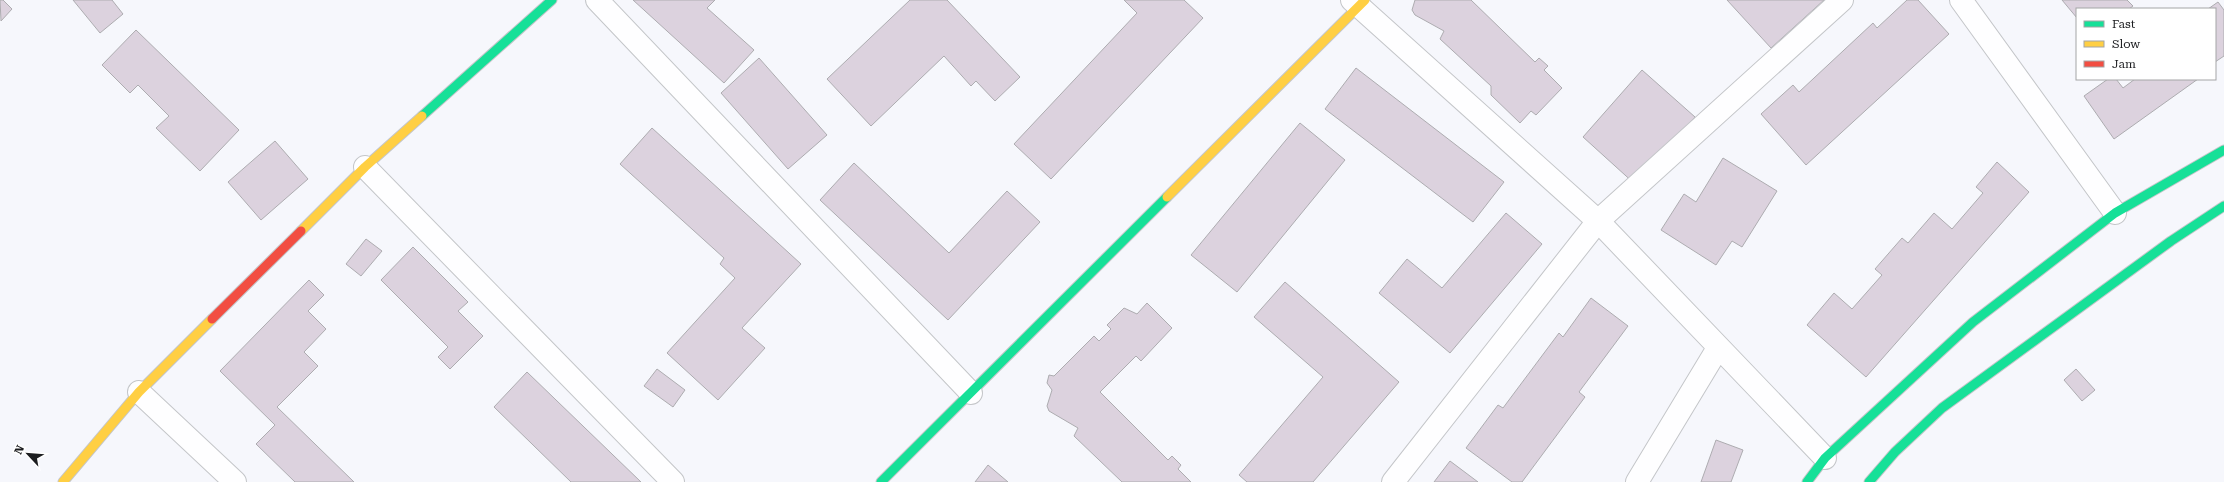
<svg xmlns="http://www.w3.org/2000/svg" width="2224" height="482" viewBox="0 0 2224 482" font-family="'Roboto Serif',serif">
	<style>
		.building { fill: #dcd2de; stroke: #adacb0 }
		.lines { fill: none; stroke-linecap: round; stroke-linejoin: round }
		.street-casing { stroke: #c4c6c9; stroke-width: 24 }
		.fast-casing { stroke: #c4c6c9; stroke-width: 11 }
		.slow-casing { stroke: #c4c6c9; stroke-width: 11 }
		.jam-casing { stroke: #c4c6c9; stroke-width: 11 }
		.street { stroke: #fefeff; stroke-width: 22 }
		.fast { stroke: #16e098; stroke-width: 9 }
		.slow { stroke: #ffcf43; stroke-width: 9 }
		.jam { stroke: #f24e42; stroke-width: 9 }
	</style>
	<rect width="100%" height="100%" fill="#f6f7fc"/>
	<!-- building -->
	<path class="building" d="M0 0H3L12 9 1 21Z
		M73 0H112L123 14 100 33Z
		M633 0H715L707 8 754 50 724 83Z
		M910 0H947L1020 77 995 101 976 81 971 86 944 56 871 126 827 79Z
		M1124 0H1184L1203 18 1051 179 1014 144 1137 13Z
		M1415 0H1471L1535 62 1539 58 1548 66 1544 70 1562 88 1536 115 1531 111 1520 123 1491 95V86L1440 39 1444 31 1415 15 1412 10Z
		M1727 0H1824L1771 48Z
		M1907 0H1918L1949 34 1806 165 1761 114 1793 85 1799 92 1873 23 1877 28Z
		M2062 0H2127L2133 6 2129 9H2077V18Z
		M2218 2 2224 10V56L2215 62V9H2208Z
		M136 30 239 130 200 171 156 128 169 116 138 85 130 93 102 65Z
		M759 58 827 135 788 169 721 93Z
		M1356 68 1504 182 1473 222 1325 109Z
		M1642 70 1695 117 1636 185 1583 137Z
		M2108 79H2116L2123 88 2135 79H2198L2114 139 2084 96Z
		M1300 123 1345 160 1237 292 1191 255Z
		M652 128 801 264 742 328 765 348 718 400 667 353 735 278 720 264 724 258 620 164Z
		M275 141 308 179 261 220 228 182Z
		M1723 158 1777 191 1742 247 1732 241 1716 265 1661 230 1684 194 1696 202Z
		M1997 162 2029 192 1866 377 1807 325 1834 293 1852 309 1882 275 1875 269 1902 238 1908 243 1934 213 1952 229 1983 193 1976 187Z
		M854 163 949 253 1007 191 1040 222 948 320 820 200Z
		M1506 213 1542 244 1450 353 1379 293 1407 259 1442 288Z
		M366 239 382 251 361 276 346 264Z
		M413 247 468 302 458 311 483 336 450 369 438 357 448 347 381 280Z
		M309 280 324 295 308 311 326 329 304 352 318 366 277 407 354 482H295L256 444 275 425 220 371Z
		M1285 282 1399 382 1313 482H1247L1239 475 1323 377 1254 317Z
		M1591 298 1628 326 1579 392 1585 397 1522 482H1512L1466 448 1498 405 1503 408 1559 333 1563 337Z
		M1147 303 1172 328 1141 361 1136 356 1100 392 1168 460 1172 456 1181 465 1178 469 1191 482H1122L1074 436 1078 428 1049 411 1047 406 1052 390 1047 383 1049 375 1054 376 1094 336 1099 341 1111 329 1107 325 1124 308 1137 314Z
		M657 369 685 390 673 407 644 386Z
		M2076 369 2095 390 2082 401 2064 380Z
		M527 372 641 482H571L494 407Z
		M1716 440 1743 450 1731 482H1701Z
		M1450 461 1478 482H1434Z
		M988 465 1008 482H975Z"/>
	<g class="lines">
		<!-- street casing -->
		<g class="street-casing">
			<path id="street" d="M597 0 971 393
				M1352 0 1598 221 1825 458
				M1961 0 2115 213
				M365 167 673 482
				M139 392 235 482
				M1393 482 1598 221 1842 0
				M1637 482 1718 348"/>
		</g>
		<!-- fast casing -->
		<g class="fast-casing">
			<path id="fast" d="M422 116 552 0
				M881 482 1167 197
				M1807 482 1825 458 1973 322 2115 213 2224 150
				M1869 482 1895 452 1942 408 2171 241 2224 206"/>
		</g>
		<!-- slow casing -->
		<g class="slow-casing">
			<path id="slow" d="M1167 197 1365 0
				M301 231 365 167 422 116
				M63 482 139 392 212 319"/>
		</g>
		<!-- jam casing -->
		<g class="jam-casing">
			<path id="jam" d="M212 319 301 231"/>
		</g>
		<!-- street -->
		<use href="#street" class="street"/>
		<!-- fast -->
		<use href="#fast" class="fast"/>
		<!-- slow -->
		<use href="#slow" class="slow"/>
		<!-- jam -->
		<use href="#jam" class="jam"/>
	</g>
	<!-- legend -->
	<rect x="2076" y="8" width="140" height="72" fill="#ffffff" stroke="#a4a5a6"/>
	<rect x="2084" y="21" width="20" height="6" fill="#16e098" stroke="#a4a5a6"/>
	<text x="2112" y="28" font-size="12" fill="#1c1d20">Fast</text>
	<rect x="2084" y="41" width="20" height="6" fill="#ffcf43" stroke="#a4a5a6"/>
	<text x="2112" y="48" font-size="12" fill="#1c1d20">Slow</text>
	<rect x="2084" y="61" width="20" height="6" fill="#f24e42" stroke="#a4a5a6"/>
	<text x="2112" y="68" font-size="12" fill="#1c1d20">Jam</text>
	<!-- north arrow -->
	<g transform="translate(28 454) rotate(296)" stroke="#ffffff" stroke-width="3" paint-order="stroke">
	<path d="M0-3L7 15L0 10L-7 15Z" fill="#1c1d20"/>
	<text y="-6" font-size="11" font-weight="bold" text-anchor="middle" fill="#1c1d20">N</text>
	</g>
</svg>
